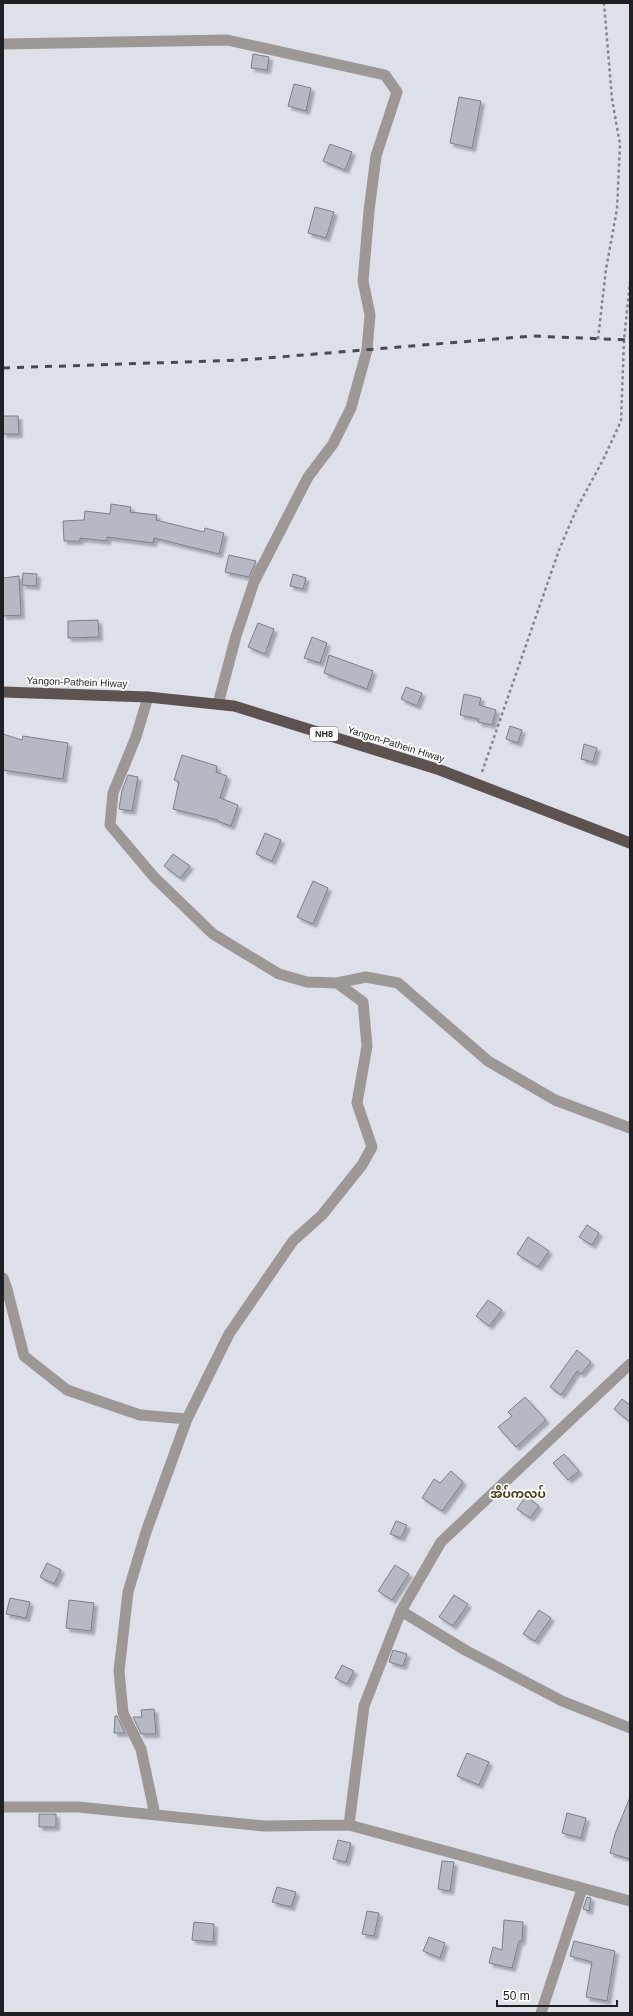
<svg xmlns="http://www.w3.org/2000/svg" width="633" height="2016" viewBox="0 0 633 2016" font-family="Helvetica,'Noto Sans Myanmar',sans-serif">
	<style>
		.building { fill: #b6b9c3; stroke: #7c7f87; filter: url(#shadow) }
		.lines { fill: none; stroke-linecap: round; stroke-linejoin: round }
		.path { stroke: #83858c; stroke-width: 2.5; stroke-dasharray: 3 3; stroke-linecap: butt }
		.minor { stroke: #9d9896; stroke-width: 11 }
		.trunk { stroke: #5c5250; stroke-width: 11 }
		.rail { stroke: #494a4f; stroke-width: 3; stroke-dasharray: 7 7; stroke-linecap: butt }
		.labels { text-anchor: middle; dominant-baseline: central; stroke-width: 3.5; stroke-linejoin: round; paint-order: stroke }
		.shield { fill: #fff; stroke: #626366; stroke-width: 1 }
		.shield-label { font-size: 9px; font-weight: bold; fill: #1f2024 }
		.street-label { font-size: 10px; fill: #1f2024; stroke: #fff }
		.quarter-label { font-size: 12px; font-weight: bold; fill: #4e3a14; stroke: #fff }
	</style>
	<defs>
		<filter id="shadow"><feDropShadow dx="3.5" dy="3.5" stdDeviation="1" flood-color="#0004"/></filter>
	</defs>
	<rect width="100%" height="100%" fill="#dde0e9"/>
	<!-- building -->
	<path class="building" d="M253 54 269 57 267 70 251 68Z
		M294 84 311 88 306 111 288 106Z
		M459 97 481 101 472 148 450 143Z
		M330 144 352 152 345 170 323 161Z
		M315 207 334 212 326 238 308 233Z
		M3 416H18L19 434H3Z
		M111 504 131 507 130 512 157 515 156 520 204 532 205 528 224 533 219 554 154 538 153 543 107 537V541L80 538V541H64L63 521 84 520 85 511 110 514Z
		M229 555 256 561 249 577 225 572Z
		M23 573 37 574 36 586 22 585Z
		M293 574 306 578 303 589 290 586Z
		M19 576 21 615 3 616V578Z
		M98 620 99 637 68 638V621Z
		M258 623 274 629 265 654 248 647Z
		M312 637 327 643 320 663 304 658Z
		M329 655 373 671 367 689 324 673Z
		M406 687 422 693 417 706 401 699Z
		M464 694 481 698 479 705 496 710 492 725 478 722 479 719 460 715Z
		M510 726 522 730 518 743 506 739Z
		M3 734 22 740 23 736 68 743 63 779 3 770Z
		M584 744 597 748 593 762 581 759Z
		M182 755 217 766 216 772 227 776 220 798 238 805 231 826 217 821 218 820 173 809 179 782 174 780Z
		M128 775 138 777 132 811 119 809 122 790Z
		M265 833 281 840 272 861 256 854Z
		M173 854 190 866 180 878 164 866Z
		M313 881 328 888 313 924 297 917Z
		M587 1225 599 1233 592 1245 579 1237Z
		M528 1237 549 1251 538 1267 517 1254Z
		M488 1300 502 1310 489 1326 476 1316Z
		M577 1350 591 1362 581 1374 577 1371 561 1395 550 1387Z
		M525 1397 546 1420 516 1447 498 1427 512 1416 508 1412Z
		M622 1399 630 1405V1422L614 1409Z
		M564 1454 579 1471 568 1480 553 1463Z
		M451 1471 463 1482 442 1511 422 1498 434 1479 440 1483Z
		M526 1496 539 1506 530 1518 517 1509Z
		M396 1521 407 1525 401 1538 390 1534Z
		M47 1563 61 1570 54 1584 40 1577Z
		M395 1565 409 1574 392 1600 378 1591Z
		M454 1595 468 1604 453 1626 439 1617Z
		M10 1598 30 1602 26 1618 6 1614Z
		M69 1600 94 1603 91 1631 66 1628Z
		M539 1610 551 1618 535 1641 523 1634Z
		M393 1650 407 1654 403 1666 389 1662Z
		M342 1665 354 1671 347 1684 335 1678Z
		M154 1709 156 1734H141L133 1717H142L141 1710Z
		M115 1716H117L125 1733H114Z
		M467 1753 489 1762 479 1785 457 1776Z
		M630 1797V1859L610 1853 615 1834Z
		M567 1813 586 1818 581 1838 562 1833Z
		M39 1814H56V1827H39Z
		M338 1840 351 1843 346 1862 333 1859Z
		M442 1861 454 1862 450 1891 438 1889Z
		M277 1887 296 1892 291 1907 272 1902Z
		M587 1897 591 1898 589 1911 583 1909Z
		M367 1911 379 1913 374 1936 362 1934Z
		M504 1920 523 1922 522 1941H519L512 1968 489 1963 493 1947 502 1950Z
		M194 1922 214 1924 213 1942 192 1940Z
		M429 1937 445 1943 440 1958 423 1951Z
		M574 1941 615 1951 607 2001 586 1997 592 1962 570 1956Z"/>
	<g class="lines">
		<!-- path -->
		<path class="path" d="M598 339 606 269 617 209 620 144 612 99 604 3
			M482 772 559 550 577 508 603 460 621 421 624 340 630 282"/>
		<!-- minor -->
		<path class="minor" d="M3 44 227 40 385 75 397 92 376 156 369 211 363 281 370 315 367 350 351 408 333 444 308 477 254 582 236 636 218 704
			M148 697 136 737 113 793 110 825 154 877 213 934 279 974 307 982 337 983 363 1002 367 1046 357 1103 372 1147 362 1165 322 1215 293 1241 229 1334 187 1419 146 1532 128 1592 119 1671 123 1713 141 1749 155 1815
			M337 983 366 977 398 983 488 1061 555 1100 630 1128
			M3 1278 7 1289 24 1356 67 1390 140 1415 187 1419
			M401 1611 465 1650 562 1701 630 1728
			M3 1807H78L264 1826 349 1825 630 1901
			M349 1825 364 1706 401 1611 441 1542 630 1364
			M541 2013 582 1889"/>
		<!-- trunk -->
		<path class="trunk" d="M3 692 148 697 234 706 440 770 630 843"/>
		<!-- rail -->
		<path class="rail" d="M3 368 243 360 532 336 630 340"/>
	</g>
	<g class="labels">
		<!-- shield labels -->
		<rect class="shield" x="310" y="727" width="28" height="14" rx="3"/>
		<g class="shield-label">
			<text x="324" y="734">NH8</text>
		</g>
		<!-- street labels -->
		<g class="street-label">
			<text transform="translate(77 682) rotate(2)">Yangon-Pathein Hiway</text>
			<text transform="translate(396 744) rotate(17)">Yangon-Pathein Hiway</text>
		</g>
		<!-- quarter labels -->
		<g class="quarter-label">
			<text x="518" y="1494">အိပ်ကလပ်</text>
		</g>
	</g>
	<!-- border -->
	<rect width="633" height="2016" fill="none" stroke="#1f2024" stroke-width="8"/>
	<!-- scale -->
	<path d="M497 2000v6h120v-6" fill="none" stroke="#1f2024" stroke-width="2"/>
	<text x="503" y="2000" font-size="12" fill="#1f2024" stroke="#ffffff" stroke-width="3" paint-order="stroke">50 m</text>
</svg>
